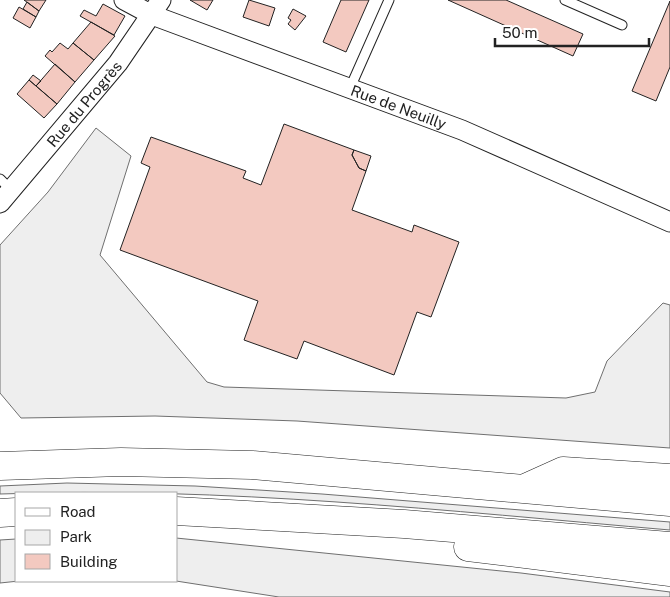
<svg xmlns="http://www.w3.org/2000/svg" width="670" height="597" viewBox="0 0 670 597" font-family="'Public Sans',sans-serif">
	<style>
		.green { fill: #eee; stroke: #6f6f6f }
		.building { fill: #f3c9c0; stroke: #222 }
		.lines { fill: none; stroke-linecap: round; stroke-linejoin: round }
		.service-casing { stroke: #222; stroke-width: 11 }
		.minor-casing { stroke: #222; stroke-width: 21 }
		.motorway-casing { stroke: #222; stroke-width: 29 }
		.service { stroke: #fff; stroke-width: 9 }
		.minor { stroke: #fff; stroke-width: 19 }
		.motorway { stroke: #fff; stroke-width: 28 }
		.labels { text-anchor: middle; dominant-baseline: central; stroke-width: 4; stroke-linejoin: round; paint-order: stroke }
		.street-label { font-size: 15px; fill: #222; stroke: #fff }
	</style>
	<rect width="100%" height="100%" fill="#fff"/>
	<!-- green -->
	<path class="green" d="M96 128 131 156 100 255 207 382 224 387 566 398 595 392 607 361 663 303 670 305V448L297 421 155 416 21 418 0 393V245L48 192Z
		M67 483 195 486 322 494 670 522V530C447 511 223 486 0 494V486Z
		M176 538 521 573 670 592V597H279L176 581Z
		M16 539V581H19L0 583V540Z"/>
	<!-- building -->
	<path class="building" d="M24 0H46L39 11Z
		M190 0H213L207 10Z
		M249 0 275 8 269 26 243 17Z
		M341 0H369L346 52 323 42Z
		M448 0H506L583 34 573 56Z
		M670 1V67L656 101 632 91Z
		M27 2 39 11 36 17 23 9Z
		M103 4 125 16 114 35 80 16 84 10 96 16Z
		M19 7 36 17 30 28 13 18Z
		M293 9 306 16 295 30 288 24 291 20 288 18Z
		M91 22 115 36 94 60 73 43Z
		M60 43 68 49 73 43 94 60 75 82 45 56 50 50 52 52Z
		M55 64 75 82 57 104 36 86Z
		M33 75 41 81 36 86 29 80Z
		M29 80 57 104 44 118 17 94Z
		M284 124 354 150 352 155 359 168 366 171 352 210 412 232 414 225 459 242 431 317 417 312 394 375 304 341 297 359 244 340 258 301 120 250 150 167 141 163 151 137 246 171 243 178 261 185Z
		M354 150 371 156 366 171 359 168 352 155Z"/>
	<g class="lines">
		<!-- service casing -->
		<g class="service-casing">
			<path id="service" d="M565 0 622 25
				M350 88 389 0
				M0 179 11 190"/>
		</g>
		<!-- minor casing -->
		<g class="minor-casing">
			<g id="minor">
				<path id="s1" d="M124 0 152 15 462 130 670 222"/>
				<path id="s2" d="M0 203 118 63 161 0"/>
			</g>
		</g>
		<!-- motorway casing -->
		<g class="motorway-casing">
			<path id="motorway" d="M0 466 121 462 252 465 670 502
				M523 489 563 471 670 478
				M176 511 404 524 670 546
				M0 513 16 512
				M468 547 670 572"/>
		</g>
		<!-- service -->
		<use href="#service" class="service"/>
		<!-- minor -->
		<use href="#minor" class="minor"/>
		<!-- motorway -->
		<use href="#motorway" class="motorway"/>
	</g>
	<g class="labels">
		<!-- street labels -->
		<g class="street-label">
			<text stroke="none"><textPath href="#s2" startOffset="130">Rue du Progrès</textPath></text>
			<text stroke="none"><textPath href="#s1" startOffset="295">Rue de Neuilly</textPath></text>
		</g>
	</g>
	<!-- legend -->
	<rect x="15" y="492" width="162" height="90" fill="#ffffff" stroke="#a7a7a7"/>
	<rect x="25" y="508" width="25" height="8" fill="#ffffff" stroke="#a7a7a7"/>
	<text x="60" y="517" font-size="15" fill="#222222">Road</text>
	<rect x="25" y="530" width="25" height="15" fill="#eeeeee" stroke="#a7a7a7"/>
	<text x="60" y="542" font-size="15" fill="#222222">Park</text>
	<rect x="25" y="554" width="25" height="15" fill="#f3c9c0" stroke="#a7a7a7"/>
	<text x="60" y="567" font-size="15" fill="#222222">Building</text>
	<!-- scale -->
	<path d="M495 38v8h154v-8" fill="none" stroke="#222222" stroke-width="2.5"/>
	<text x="502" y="38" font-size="15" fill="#222222" stroke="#ffffff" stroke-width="4" paint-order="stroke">50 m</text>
</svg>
